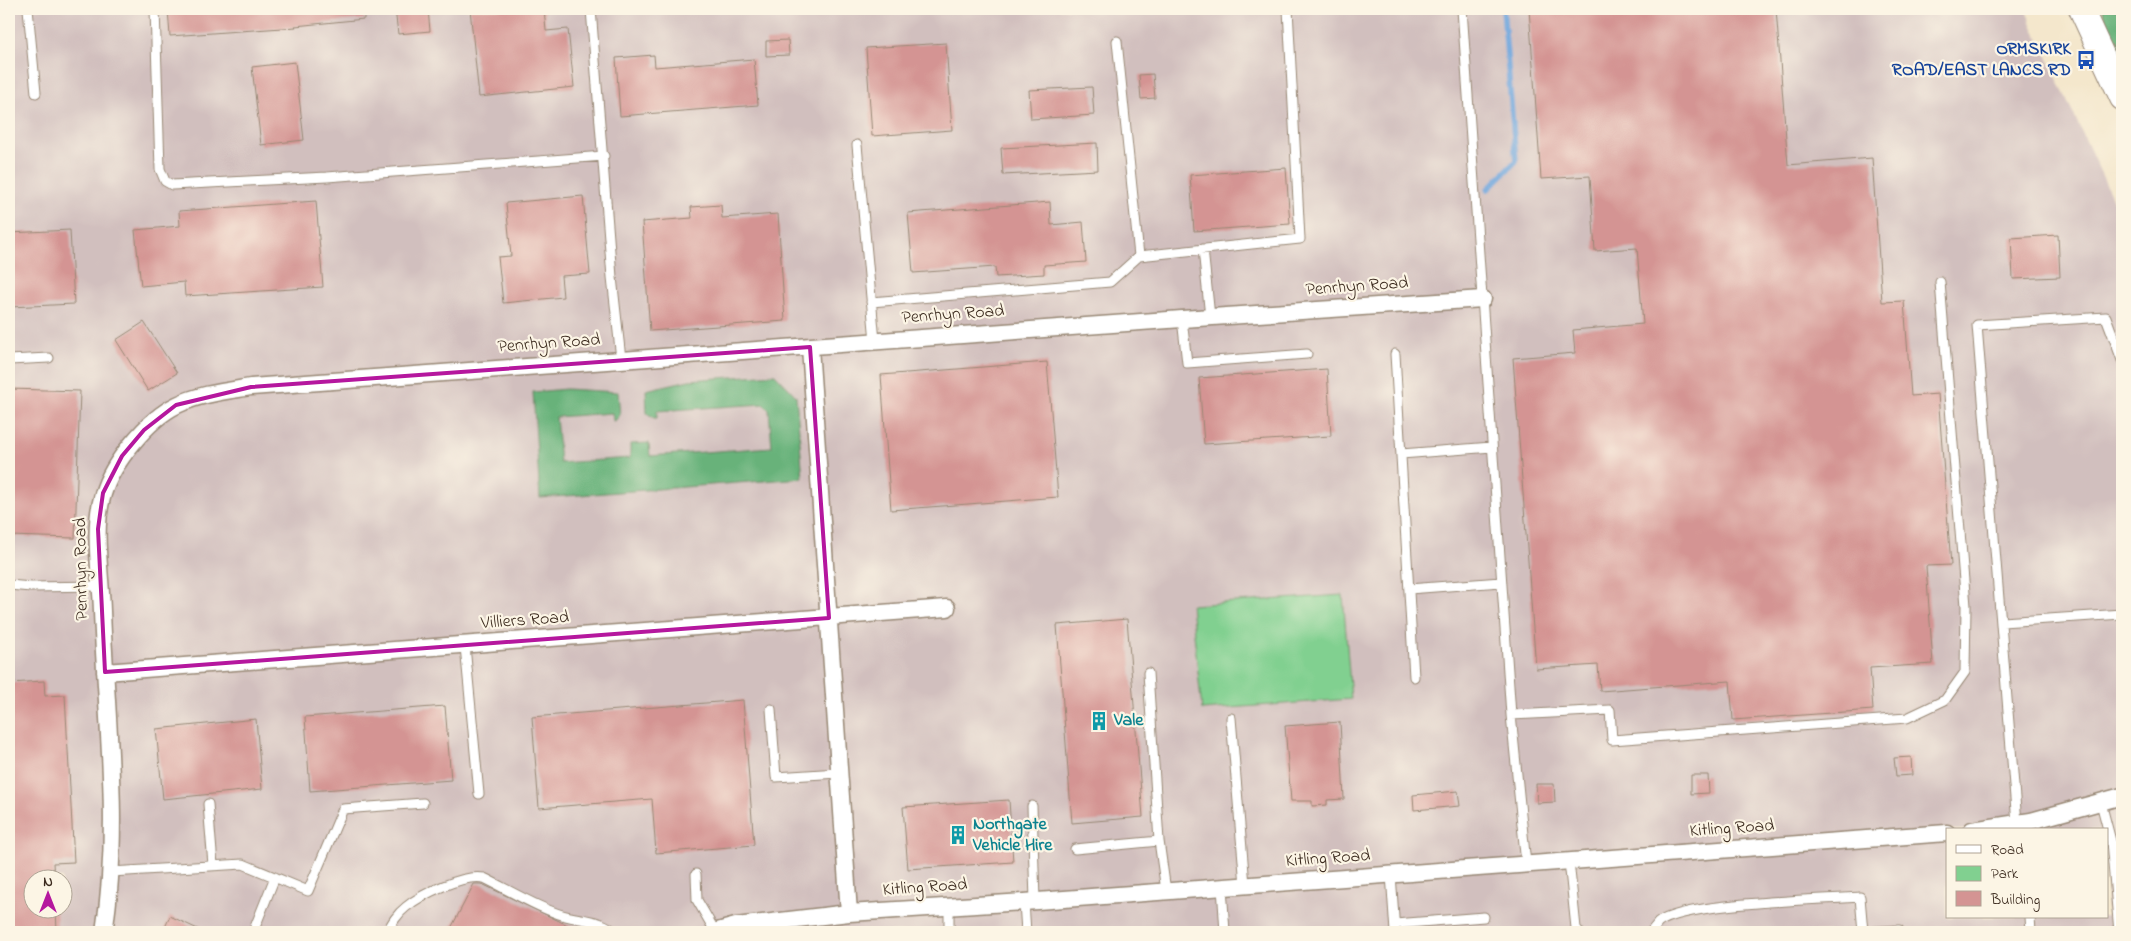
<svg xmlns="http://www.w3.org/2000/svg" width="2131" height="941" viewBox="0 0 2131 941" font-family="'Indie Flower',sans-serif">
	<style>
		.industrial { fill: #d1bfbe; fill-rule: evenodd }
		.green { fill: #81d090; stroke: #5e7d57 }
		.forest { fill: #68b27a; stroke: #526e4c }
		.lines { fill: none; stroke-linecap: round; stroke-linejoin: round }
		.stream { stroke: #6fa6dd; stroke-width: 5.5 }
		.building { fill: #d49493 }
		.lane-casing { stroke: #988875; stroke-width: 11 }
		.street-casing { stroke: #988875; stroke-width: 19 }
		.secondary-casing { stroke: #988875; stroke-width: 26 }
		.lane { stroke: #fff; stroke-width: 9 }
		.street { stroke: #fff; stroke-width: 16 }
		.secondary { stroke: #fff; stroke-width: 24 }
		.marked { fill: none; stroke: #b5179e; stroke-width: 4; stroke-linejoin: round }
		.labels { text-anchor: middle; dominant-baseline: central; stroke-width: 4.5; stroke-linejoin: round; paint-order: stroke }
		.transit-label { font-size: 18px; font-weight: bold; fill: #164399; stroke: #fcf5e5; text-anchor: end }
		.street-label { font-size: 18px; fill: #3b2a1e; stroke: #fcf5e5 }
		.culture-label { font-size: 18px; font-weight: bold; fill: #0d838f; stroke: #fcf5e5; text-anchor: start }
	</style>
	<rect width="100%" height="100%" fill="#fcf5e5"/>
	<filter id="ink" filterUnits="userSpaceOnUse"><feTurbulence type="fractalNoise" baseFrequency=".02" numOctaves="2"/><feDisplacementMap in="SourceGraphic" scale="10" xChannelSelector="R" yChannelSelector="G"/><feConvolveMatrix kernelMatrix="1 2 1 2 8 2 1 2 1" color-interpolation-filters="sRGB"/></filter>
	<filter id="wash" filterUnits="userSpaceOnUse"><feTurbulence type="fractalNoise" baseFrequency=".0096" numOctaves="4" result="noise"/><feDisplacementMap in="SourceGraphic" scale="20" xChannelSelector="R" yChannelSelector="G"/><feGaussianBlur stdDeviation="1.12" result="paint"/><feColorMatrix in="noise" values="0 0 0 0 0 0 0 0 0 0 0 0 0 0 0 0 0 1.4 0 .05"/><feComposite in="paint" operator="in"/></filter>
	<g filter="url(#wash)">
		<rect width="100%" height="100%" fill="#f4e7cc"/>
		<!-- industrial -->
		<path class="industrial" d="M9 9H2025L2122 219V932H9ZM1947 830H2107V917H1947ZM32 878H62V908H32Z"/>
		<!-- green -->
		<path class="green" d="M1343 595 1351 699 1202 710 1191 605Z"/>
		<!-- forest -->
		<path class="forest" d="M2102 9H2122V58Z
			M775 374 796 396 803 478 540 498 533 392 566 389 618 392 620 415 615 421H613L612 413 556 417 560 463 630 458V444L649 443 650 456 772 447 769 410 764 404 657 411V418H654L647 413 646 390 689 380Z"/>
		<g class="lines">
			<!-- stream -->
			<path class="stream" d="M1488 189 1516 161 1503 9"/>
		</g>
		<g id="blocks">
			<!-- building -->
			<path class="building" d="M168 9H364V19L295 26 296 27 170 36Z
				M395 9H428L430 31 398 34Z
				M470 9H544L546 31 568 29 574 87 479 97Z
				M1529 9H1776L1788 165 1872 158 1882 302 1904 301 1911 396 1938 394 1951 565 1926 566 1933 664 1870 668 1873 710 1733 720 1730 681 1600 691 1598 665 1536 669 1513 358 1575 353 1573 330 1643 324 1637 248 1595 251 1590 176 1541 179Z
				M788 40 789 55 766 56V41Z
				M946 43 952 130 872 136 866 48Z
				M654 55 655 67 754 59 758 105 620 116 616 58Z
				M295 62 304 140 261 145 252 67Z
				M1153 74 1155 98 1141 99 1139 75Z
				M1092 87 1094 115 1031 119 1029 90Z
				M1097 143 1098 170 1003 175 1001 148Z
				M1286 168 1290 224 1194 231 1190 175Z
				M583 196 590 274 561 276 563 297 503 303 498 257 511 256 506 203Z
				M316 201 323 287 185 296 184 282 141 286 135 230 180 226 179 211Z
				M1050 202 1051 225 1083 222 1086 262 1044 265V274L996 277 995 267 913 273 908 213Z
				M721 205 722 218 778 214 785 321 650 331 642 222 692 218 691 207Z
				M70 230 74 304 9 307V233Z
				M2058 235 2060 277 2013 279 2011 238Z
				M144 322 177 373 148 391 116 340Z
				M1047 362 1058 497 891 510 881 375Z
				M1327 369 1331 436 1204 444 1199 378Z
				M9 389 80 391 75 538 9 536Z
				M1127 619 1143 817 1072 823 1057 625Z
				M44 681 45 696 65 695 74 862 53 863 54 878H32V908H56L57 932H9V683Z
				M743 700 754 845 656 853 652 799 539 808 532 717Z
				M445 706 451 780 310 791 305 717Z
				M256 719 262 789 163 799 156 729Z
				M1340 722 1344 799 1327 800V805L1312 806V801H1291L1285 726Z
				M1911 757 1912 775 1896 776 1894 758Z
				M1691 775H1708L1709 793 1691 794Z
				M1536 784H1554L1555 802 1537 803Z
				M1458 791 1460 806 1414 810 1413 795Z
				M1009 800 1013 862 908 869 903 807Z
				M474 884H482L582 932H449Z
				M170 916 204 932H163Z"/>
		</g>
	</g>
	<g filter="url(#ink)">
		<use href="#blocks" fill-opacity="0" stroke="#988875" stroke-width="1"/>
		<g class="lines">
			<!-- lane casing -->
			<g class="lane-casing">
				<path id="lane" d="M28 9 36 93
					M155 9 160 169 165 181 172 185 327 177 604 156
					M591 9 612 277 621 359
					M1462 9 1511 715 1610 710 1612 740 1907 718 1945 700 1965 672 1966 606 1940 282
					M1117 41 1139 256
					M857 145 875 341
					M1203 249 1210 317
					M871 302 1110 282 1139 256 1300 239 1288 9
					M1182 319 1187 363 1307 354
					M1395 354 1414 677
					M9 360 49 358
					M1401 454 1492 447
					M9 585 31 587 101 586
					M1409 589 1501 582
					M2002 622 2122 614
					M465 646 479 794
					M1148 673 1159 841 1166 891
					M771 709 776 777 838 773
					M1511 715 1526 864
					M1231 718 1245 885
					M2101 803 2111 841 2119 932
					M208 804 213 865
					M1032 806 1035 901
					M2017 823 1977 325 2106 317 2122 360
					M1075 849 1159 841
					M1569 861 1576 928 1579 932
					M111 872 243 864 308 891 343 809 423 803
					M696 874 697 900 715 931
					M1391 874 1395 932
					M1222 887 1225 932
					M1024 902 1026 932
					M949 907V932
					M2030 917 2031 932
					M1395 924 1484 917
					M253 932 275 877
					M387 932C392 923 397 914 406 907 422 894 463 874 484 878 507 889 547 913 570 917 584 920 604 921 614 932
					M1651 932C1653 929 1656 926 1658 923 1684 902 1822 900 1860 897L1863 932 1899 930"/>
			</g>
			<!-- street casing -->
			<g class="street-casing">
				<path id="street" d="M810 347 849 913
					M105 672 947 608
					M1972 830 2031 821 2122 796
					M104 932C121 825 106 718 102 611 101 573 92 530 103 494 112 463 148 419 177 405 199 394 227 391 251 387L1182 319 1483 299
					M714 932 736 926 849 913 1024 902 1947 833"/>
			</g>
			<!-- secondary casing -->
			<g class="secondary-casing">
				<path id="secondary" d="M2081 9 2122 98"/>
			</g>
			<!-- lane -->
			<use href="#lane" class="lane"/>
			<!-- street -->
			<use href="#street" class="street"/>
			<!-- secondary -->
			<use href="#secondary" class="secondary"/>
		</g>
	</g>
	<!-- marked area -->
	<path class="marked" d="M810 347 829 618 105 672 98 529 103 493 122 456 144 430 176 405 251 387Z"/>
	<!-- icons -->
	<defs>
		<g id="bus-bare" transform="scale(1.5)"><path d="M-5-6H5V4H4V6H2V4H-2V6H-4V4H-5ZM-3.5-4V0h7V-4ZM-3.5 1.2v1.5H-2V1.2ZM2 1.2v1.5H3.5V1.2Z" fill="#1a4fb4" stroke="#fcf5e5" stroke-width="2.5" paint-order="stroke"/></g>
		<g id="building-bare" transform="scale(1.5)"><path d="M-4-6H4V6H1V3H-1V6H-4ZM-2.5-4.3h1.7v1.8h-1.7ZM.8-4.3h1.7v1.8H.8ZM-2.5-1h1.7V.8h-1.7ZM.8-1h1.7V.8H.8Z" fill="#0f9aa8" stroke="#fcf5e5" stroke-width="2.5" paint-order="stroke"/></g>
	</defs>
	<g fill-rule="evenodd">
		<use href="#bus-bare" x="2086" y="60"/>
		<use href="#building-bare" x="1099" y="721"/>
		<use href="#building-bare" x="958" y="835"/>
	</g>
	<g class="labels">
		<!-- transit labels -->
		<g class="transit-label">
			<text x="2071" y="50">ORMSKIRK<tspan x="2071" dy="21">ROAD/EAST LANCS RD</tspan></text>
		</g>
		<!-- street labels -->
		<g class="street-label">
			<text transform="translate(1357 287) rotate(-4)">Penrhyn Road</text>
			<text transform="translate(953 315) rotate(-4)">Penrhyn Road</text>
			<text transform="translate(549 344) rotate(-4)">Penrhyn Road</text>
			<text transform="translate(82 569) rotate(-91)">Penrhyn Road</text>
			<text transform="translate(525 621) rotate(-4)">Villiers Road</text>
			<text transform="translate(1732 829) rotate(-4)">Kitling Road</text>
			<text transform="translate(1328 859) rotate(-4)">Kitling Road</text>
			<text transform="translate(925 888) rotate(-4)">Kitling Road</text>
		</g>
		<!-- culture labels -->
		<g class="culture-label">
			<text x="1114" y="721">Vale</text>
			<text x="973" y="825">Northgate<tspan x="973" dy="21">Vehicle Hire</tspan></text>
		</g>
	</g>
	<!-- margin -->
	<rect width="2131" height="941" fill="none" stroke="#fcf5e5" stroke-width="30"/>
	<!-- legend -->
	<rect x="1946" y="828" width="162" height="90" fill="#fcf5e5" stroke="#afa495"/>
	<rect x="1956" y="845" width="25" height="8" fill="#ffffff" stroke="#afa495"/>
	<text x="1991" y="854" font-size="15" fill="#3b2a1e">Road</text>
	<rect x="1956" y="866" width="25" height="15" fill="#81d090" stroke="#afa495"/>
	<text x="1991" y="878" font-size="15" fill="#3b2a1e">Park</text>
	<rect x="1956" y="891" width="25" height="15" fill="#d49493" stroke="#afa495"/>
	<text x="1991" y="904" font-size="15" fill="#3b2a1e">Building</text>
	<!-- north arrow -->
	<g transform="translate(48 894)"><circle r="24" fill="#fcf5e5" stroke="#afa495"/>
	<path d="M0-4L9 19L0 12L-9 19Z" fill="#b5179e"/>
	<text y="-8" font-size="14" font-weight="bold" text-anchor="middle" fill="#3b2a1e">N</text>
	</g>
</svg>
